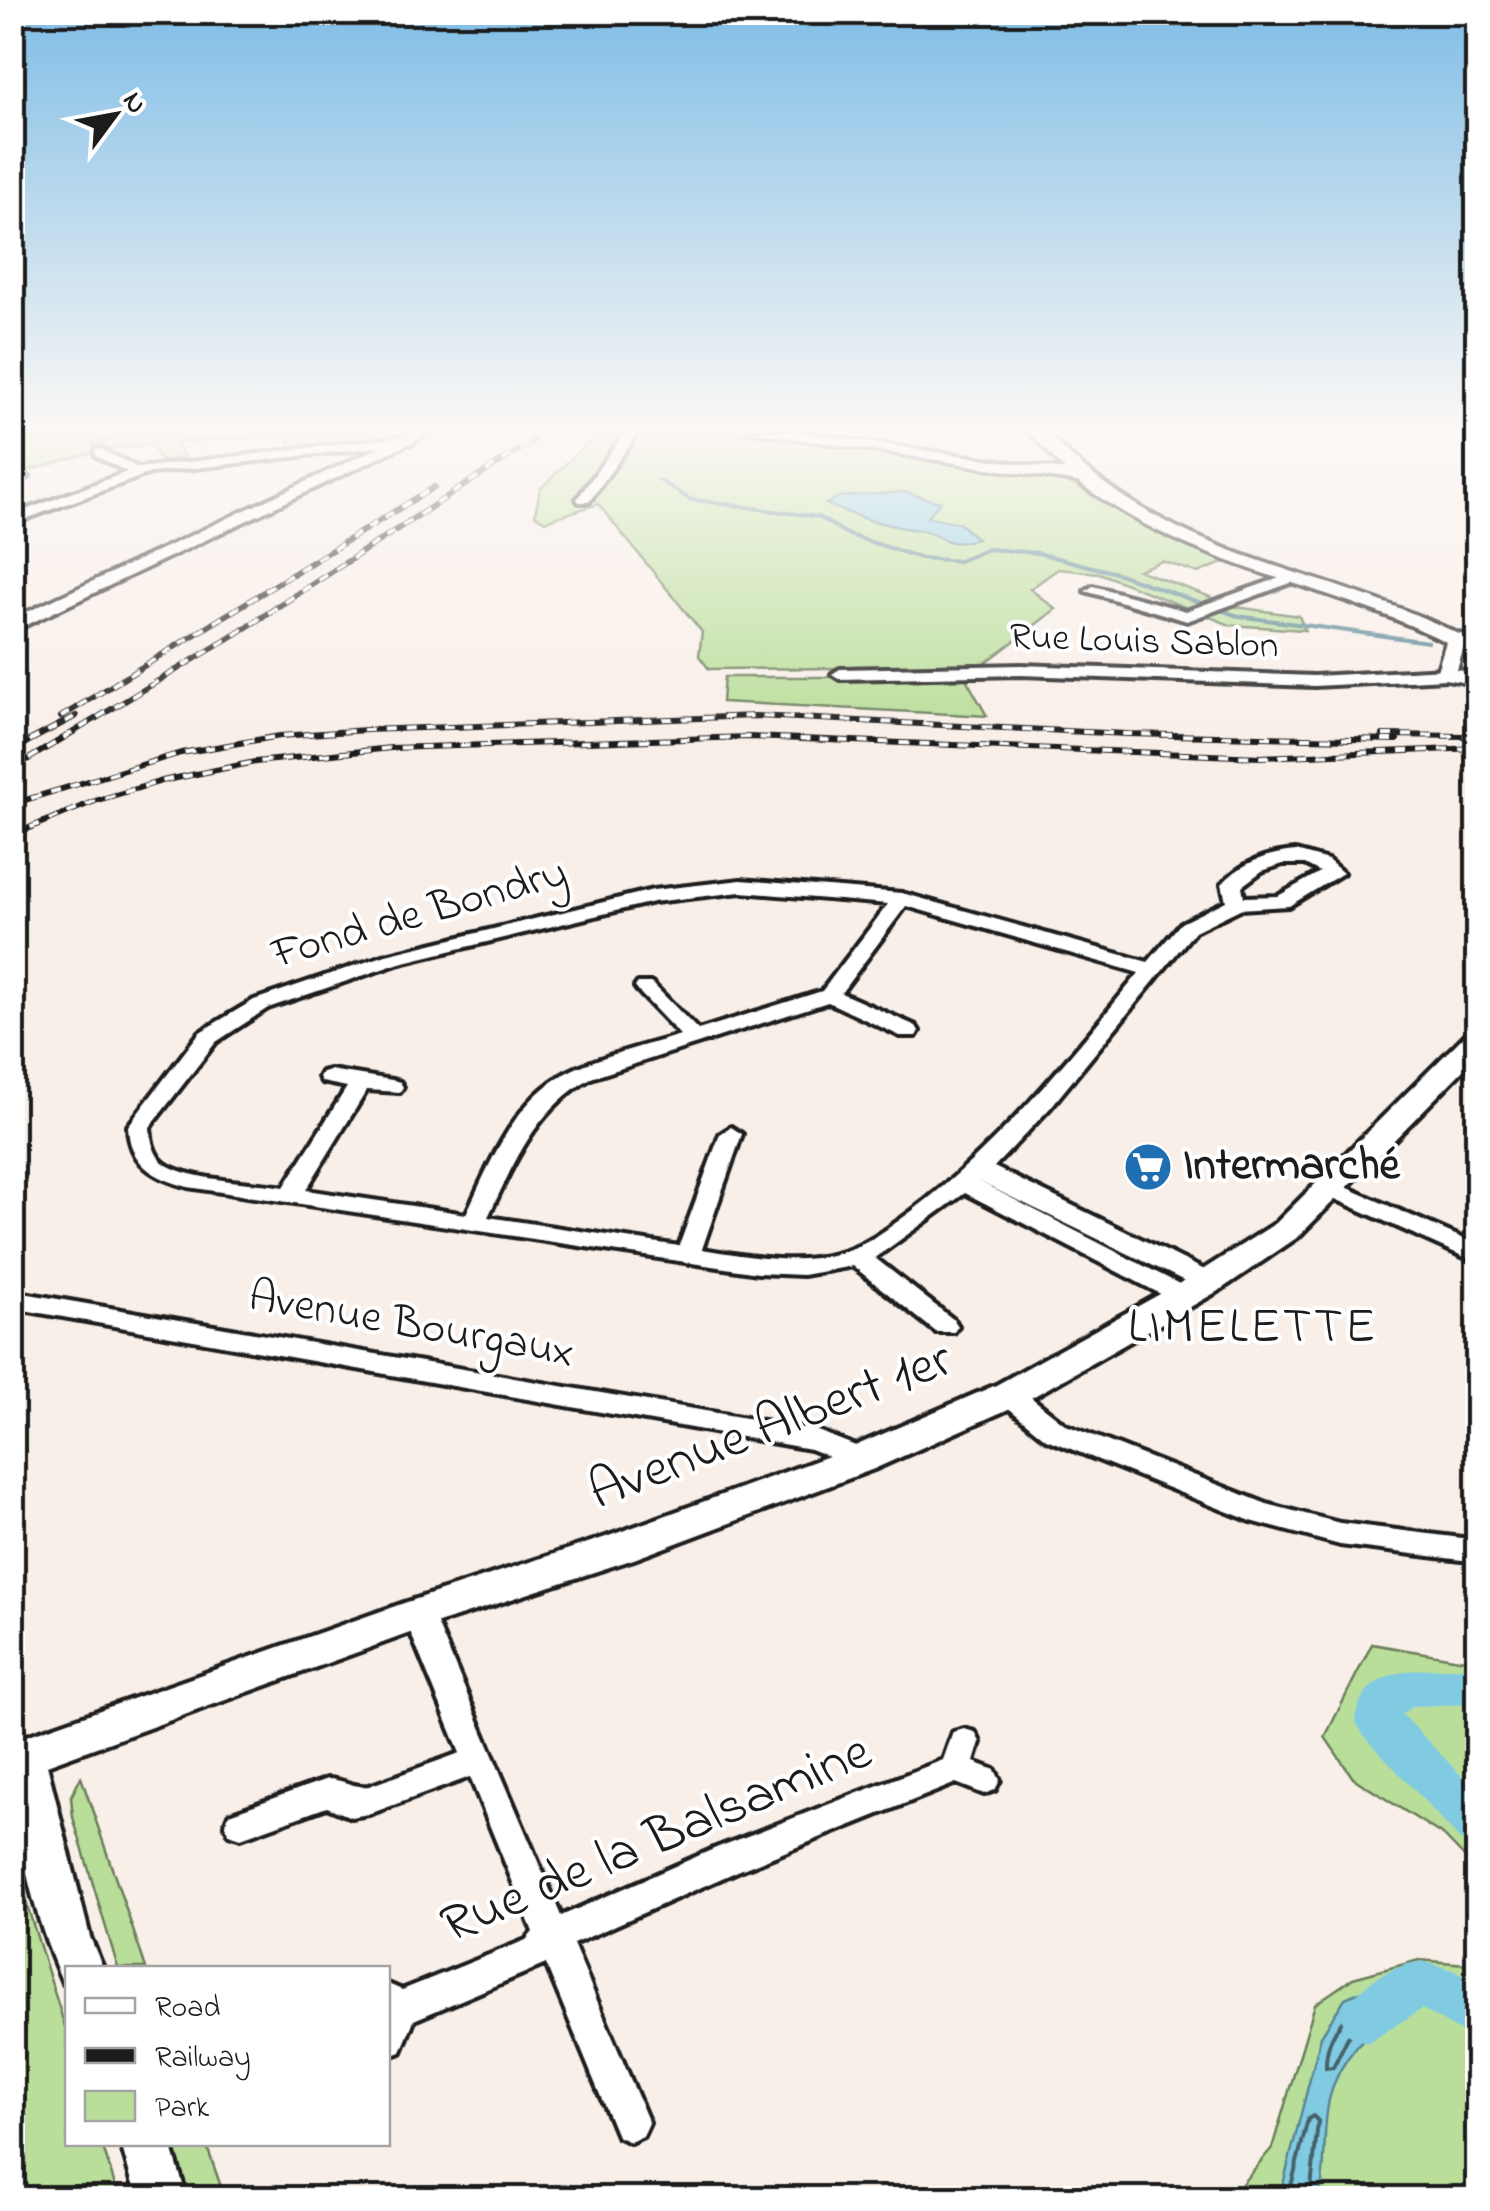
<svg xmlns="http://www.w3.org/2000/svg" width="1490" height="2211" viewBox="0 0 1490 2211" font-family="'Indie Flower',sans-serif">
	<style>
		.green { fill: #b9de99; stroke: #6a7d5a; stroke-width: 2.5 }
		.water { fill: #81cbe2; stroke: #598593; stroke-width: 2.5 }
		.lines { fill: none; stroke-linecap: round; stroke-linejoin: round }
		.shore { stroke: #44626b; stroke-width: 4 }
		.stream { stroke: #598593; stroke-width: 4 }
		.river { fill: #81cbe2; fill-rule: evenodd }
		.minor-casing { stroke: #1c1c1c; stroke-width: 8 }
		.tertiary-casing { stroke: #1c1c1c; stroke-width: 7 }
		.secondary-casing { stroke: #1c1c1c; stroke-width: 8 }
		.minor { fill: #fff; fill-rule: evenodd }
		.tertiary { fill: #fff; fill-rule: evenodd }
		.secondary { fill: #fff; fill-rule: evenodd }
		.rail-casing { stroke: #1c1c1c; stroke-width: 6 }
		.rail { stroke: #fff; stroke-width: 4; stroke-dasharray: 10; stroke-linecap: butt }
		.labels { text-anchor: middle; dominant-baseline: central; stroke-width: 8; stroke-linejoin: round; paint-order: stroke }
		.far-street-label { font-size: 38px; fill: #1c1c1c; stroke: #fff }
		.street-label { font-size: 45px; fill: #1c1c1c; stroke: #fff }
		.poi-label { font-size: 45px; font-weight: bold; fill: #1c1c1c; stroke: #fff; text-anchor: start }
		.quarter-label { font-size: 50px; letter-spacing: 2.5px; fill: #1c1c1c; stroke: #fff }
		.near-street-label { font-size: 55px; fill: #1c1c1c; stroke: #fff }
	</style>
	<rect width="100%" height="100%" fill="#f9efe9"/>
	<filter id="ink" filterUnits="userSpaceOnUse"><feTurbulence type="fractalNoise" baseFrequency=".01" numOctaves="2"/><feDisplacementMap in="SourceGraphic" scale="20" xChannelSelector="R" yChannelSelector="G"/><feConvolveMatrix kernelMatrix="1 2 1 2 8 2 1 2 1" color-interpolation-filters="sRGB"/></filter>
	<g filter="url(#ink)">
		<!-- green -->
		<path class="green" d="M12 431H374L372 438 292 448 286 436 177 442 184 458 160 461 153 445 104 449 24 472 13 468Z
			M599 431H642L650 437 667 431H732L1068 481 1162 535 1228 561 1198 573 1162 561 1138 570 1237 607 1299 616 1305 630 1230 625 1099 573 1058 569 1030 589 1056 609 980 667 709 669 699 656 702 632 598 504 545 521 535 515 540 489Z
			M724 677H965L987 716 722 702Z
			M1372 1644 1477 1662V1870L1444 1836 1353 1778 1325 1737Z
			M81 1777 146 1968H118L73 1817 71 1797Z
			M12 1857 67 2033 68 2144H102L119 2198H29L12 2114Z
			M1419 1960 1477 1965V2198H1230L1272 2148 1315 2004 1353 1978Z
			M171 2144H206L225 2198H188Z"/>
		<!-- water -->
		<path class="water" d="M903 492 940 502 927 517 959 523 977 539C940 549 944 533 918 530 885 526 856 517 826 504L839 497Z
			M1383 1982 1396 1990 1401 2004C1371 2030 1340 2056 1330 2096 1321 2129 1328 2165 1319 2198H1275L1281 2192 1321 2036 1345 1998Z"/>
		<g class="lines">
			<!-- shore -->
			<path class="shore" d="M1380 1994 1387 1996V2003L1348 2037 1333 2067 1326 2068C1325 2032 1349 2009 1380 1994Z
				M1288 2198 1308 2119 1313 2116 1318 2121 1310 2198"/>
			<!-- stream -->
			<path class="stream" d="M94 444 140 431
				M659 480 689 499 818 517 849 535 921 558 959 561 988 549 1038 553 1116 573 1238 616 1428 642"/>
			<!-- river -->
			<path class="river" d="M1478 1668V1704L1413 1706 1402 1714 1478 1793V1847L1461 1841 1362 1733 1355 1720C1364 1661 1432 1669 1478 1668Z
				M1422 1961 1453 1970 1478 1984V2042L1422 2009 1367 2043 1349 2035 1341 2018C1355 1986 1388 1967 1422 1961Z"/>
			<!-- minor casing -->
			<g class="minor-casing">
				<path id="minor" d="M626 431H639L589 502H579L577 499Z
					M409 436 415 440 414 443 150 473 12 524V515L127 472 96 456V450L101 449 138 468Z
					M12 469 29 477 12 487Z
					M1288 575 1295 579 1293 582 1187 621 1085 591 1093 586 1186 611Z
					M1478 633V643L1456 645 1448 640 1456 635Z
					M1021 665 1314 676 1446 669 1454 674 1446 679 1314 686 1021 675 840 679 832 674 840 669Z
					M1296 851 1328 860 1343 873 1289 906 1240 909 1195 931 1050 1108 994 1167 1217 1276 1221 1282 1217 1288H1199L978 1181 1191 1290 1195 1296 1191 1302 1182 1305 965 1193 875 1258 954 1320 958 1326 954 1332H936L853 1266 803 1275 758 1273 188 1187C154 1178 129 1164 128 1126L200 1032 254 1000 386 955 653 890 741 880 902 893 1148 962 1181 923 1226 901 1222 884C1241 863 1268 853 1296 851ZM1283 864H1305L1320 872 1278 896 1244 897 1242 886 1262 871ZM741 892 888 904 822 991 698 1030 652 983H638L635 987 638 991 680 1035C645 1046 608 1054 576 1068 516 1094 492 1160 466 1214L306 1190 367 1090 400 1092 403 1087 400 1082 392 1080 330 1070 322 1072 319 1077 322 1082 347 1087 284 1187C254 1182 188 1181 164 1163 153 1154 151 1140 150 1127L216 1042 268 1008 400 963 653 902ZM906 906 1139 973C1069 1058 1001 1144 912 1211 890 1227 866 1246 839 1253 795 1266 747 1256 702 1249L742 1134 731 1127 720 1134 679 1246 488 1217C515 1161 535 1110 591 1078L828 1002 900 1036H916L919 1031 916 1026 841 993Z
					M1330 1180 1478 1245V1263L1322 1193 1318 1188 1322 1183Z
					M12 1291 815 1430 871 1452 875 1459 871 1466 861 1469 810 1449 12 1308Z
					M1009 1384 1018 1387 1066 1425 1267 1504 1340 1523 1478 1540V1562L1340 1545 1251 1521 1046 1439 1000 1401 996 1394 1000 1387Z
					M418 1602 429 1606 433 1614 561 1916 716 1848 943 1760 953 1732 964 1729 975 1732 980 1742 974 1762 995 1770 1000 1780 995 1790 984 1794 956 1783 740 1870 573 1944 649 2123 643 2136 630 2142 617 2136 546 1964 414 2020 401 2052 388 2057V1984L402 1990 526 1940 533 1932 470 1777 369 1814 351 1817 327 1807 241 1838 229 1834 225 1824 229 1814 327 1779C343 1779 353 1788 369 1786L460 1753 403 1614 407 1606Z"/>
			</g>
			<!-- tertiary casing -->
			<g class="tertiary-casing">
				<path id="tertiary" d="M414 431H435L12 632V619Z
					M748 431H790L1065 470 1028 431H1045C1175 566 1309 560 1463 636L1466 640 1457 670 1478 673V685L1439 678 1436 674 1446 642C1320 579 1198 572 1078 482Z"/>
			</g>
			<!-- secondary casing -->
			<g class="secondary-casing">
				<path id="secondary" d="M1478 1030V1055L1298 1237 1220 1290 1022 1403 874 1469 634 1559 432 1625 47 1765 90 1937 103 1968H68V1985L63 1983C30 1908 12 1823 12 1741L404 1603 606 1537 848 1449 996 1385 1196 1274 1276 1223 1468 1032Z
					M121 2144H171L187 2198H137Z"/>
			</g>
			<!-- minor -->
			<use href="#minor" class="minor"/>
			<!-- tertiary -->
			<use href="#tertiary" class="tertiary"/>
			<!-- secondary -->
			<use href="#secondary" class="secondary"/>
			<!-- rail casing -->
			<g class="rail-casing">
				<path id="rail" d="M61 717 434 487
					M1383 735 1468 736
					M12 750 76 716
					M12 769 236 634 548 431
					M12 804 181 753 280 736 366 730 756 716 1127 734 1397 740
					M12 835 95 801 162 781 255 762 391 748 749 737 1261 757 1478 748"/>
			</g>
			<!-- rail -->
			<use href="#rail" class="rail"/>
		</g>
	</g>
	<!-- sky -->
	<linearGradient id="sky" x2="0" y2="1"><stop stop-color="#7fbde6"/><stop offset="0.58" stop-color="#fcf8f5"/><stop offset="1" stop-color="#fcf8f5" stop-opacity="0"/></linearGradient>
	<rect width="1490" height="741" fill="url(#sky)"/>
	<!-- icons -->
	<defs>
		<g id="supermarket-disc" transform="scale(2.5)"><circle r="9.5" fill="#1f6fb2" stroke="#fff"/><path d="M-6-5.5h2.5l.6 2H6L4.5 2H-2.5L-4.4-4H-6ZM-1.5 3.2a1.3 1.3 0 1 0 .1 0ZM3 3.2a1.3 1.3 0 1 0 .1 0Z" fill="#fff"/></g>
	</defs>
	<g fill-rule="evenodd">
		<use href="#supermarket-disc" x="1148" y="1167"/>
	</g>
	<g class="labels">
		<!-- far-street labels -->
		<g class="far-street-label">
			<text transform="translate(1144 643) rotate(2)">Rue Louis Sablon</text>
		</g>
		<!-- street labels -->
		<g class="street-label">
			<text transform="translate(420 915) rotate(-16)">Fond de Bondry</text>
			<text transform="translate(411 1326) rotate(10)">Avenue Bourgaux</text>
		</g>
		<!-- poi labels -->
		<g class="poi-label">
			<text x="1183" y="1167">Intermarché</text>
		</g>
		<!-- quarter labels -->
		<g class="quarter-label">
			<text x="1253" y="1328">LIMELETTE</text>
		</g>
		<!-- near-street labels -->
		<g class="near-street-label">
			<text transform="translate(771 1428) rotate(-21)">Avenue Albert 1er</text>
			<text transform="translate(657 1841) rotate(-23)">Rue de la Balsamine</text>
		</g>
	</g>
	<!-- margin -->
	<rect width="1490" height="2211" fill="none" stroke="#fff" stroke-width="50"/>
	<rect x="25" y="25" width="1440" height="2161" fill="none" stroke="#1c1c1c" stroke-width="4" filter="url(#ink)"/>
	<!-- legend -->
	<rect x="65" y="1966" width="325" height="180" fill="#ffffff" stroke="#a4a4a4" stroke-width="2.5"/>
	<rect x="85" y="1998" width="50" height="15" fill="#ffffff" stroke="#a4a4a4" stroke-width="2.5"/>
	<text x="155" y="2016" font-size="30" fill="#1c1c1c">Road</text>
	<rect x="85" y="2048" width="50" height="15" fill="#1c1c1c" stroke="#a4a4a4" stroke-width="2.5"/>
	<text x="155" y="2066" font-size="30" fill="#1c1c1c">Railway</text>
	<rect x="85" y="2091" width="50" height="30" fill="#b9de99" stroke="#a4a4a4" stroke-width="2.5"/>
	<text x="155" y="2116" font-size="30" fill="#1c1c1c">Park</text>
	<!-- north arrow -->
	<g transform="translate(115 115) rotate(58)" stroke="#ffffff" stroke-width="8" paint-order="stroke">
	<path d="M0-8L18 38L0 25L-18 38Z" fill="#1c1c1c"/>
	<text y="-15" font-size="28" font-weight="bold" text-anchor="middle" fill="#1c1c1c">N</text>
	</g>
</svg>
